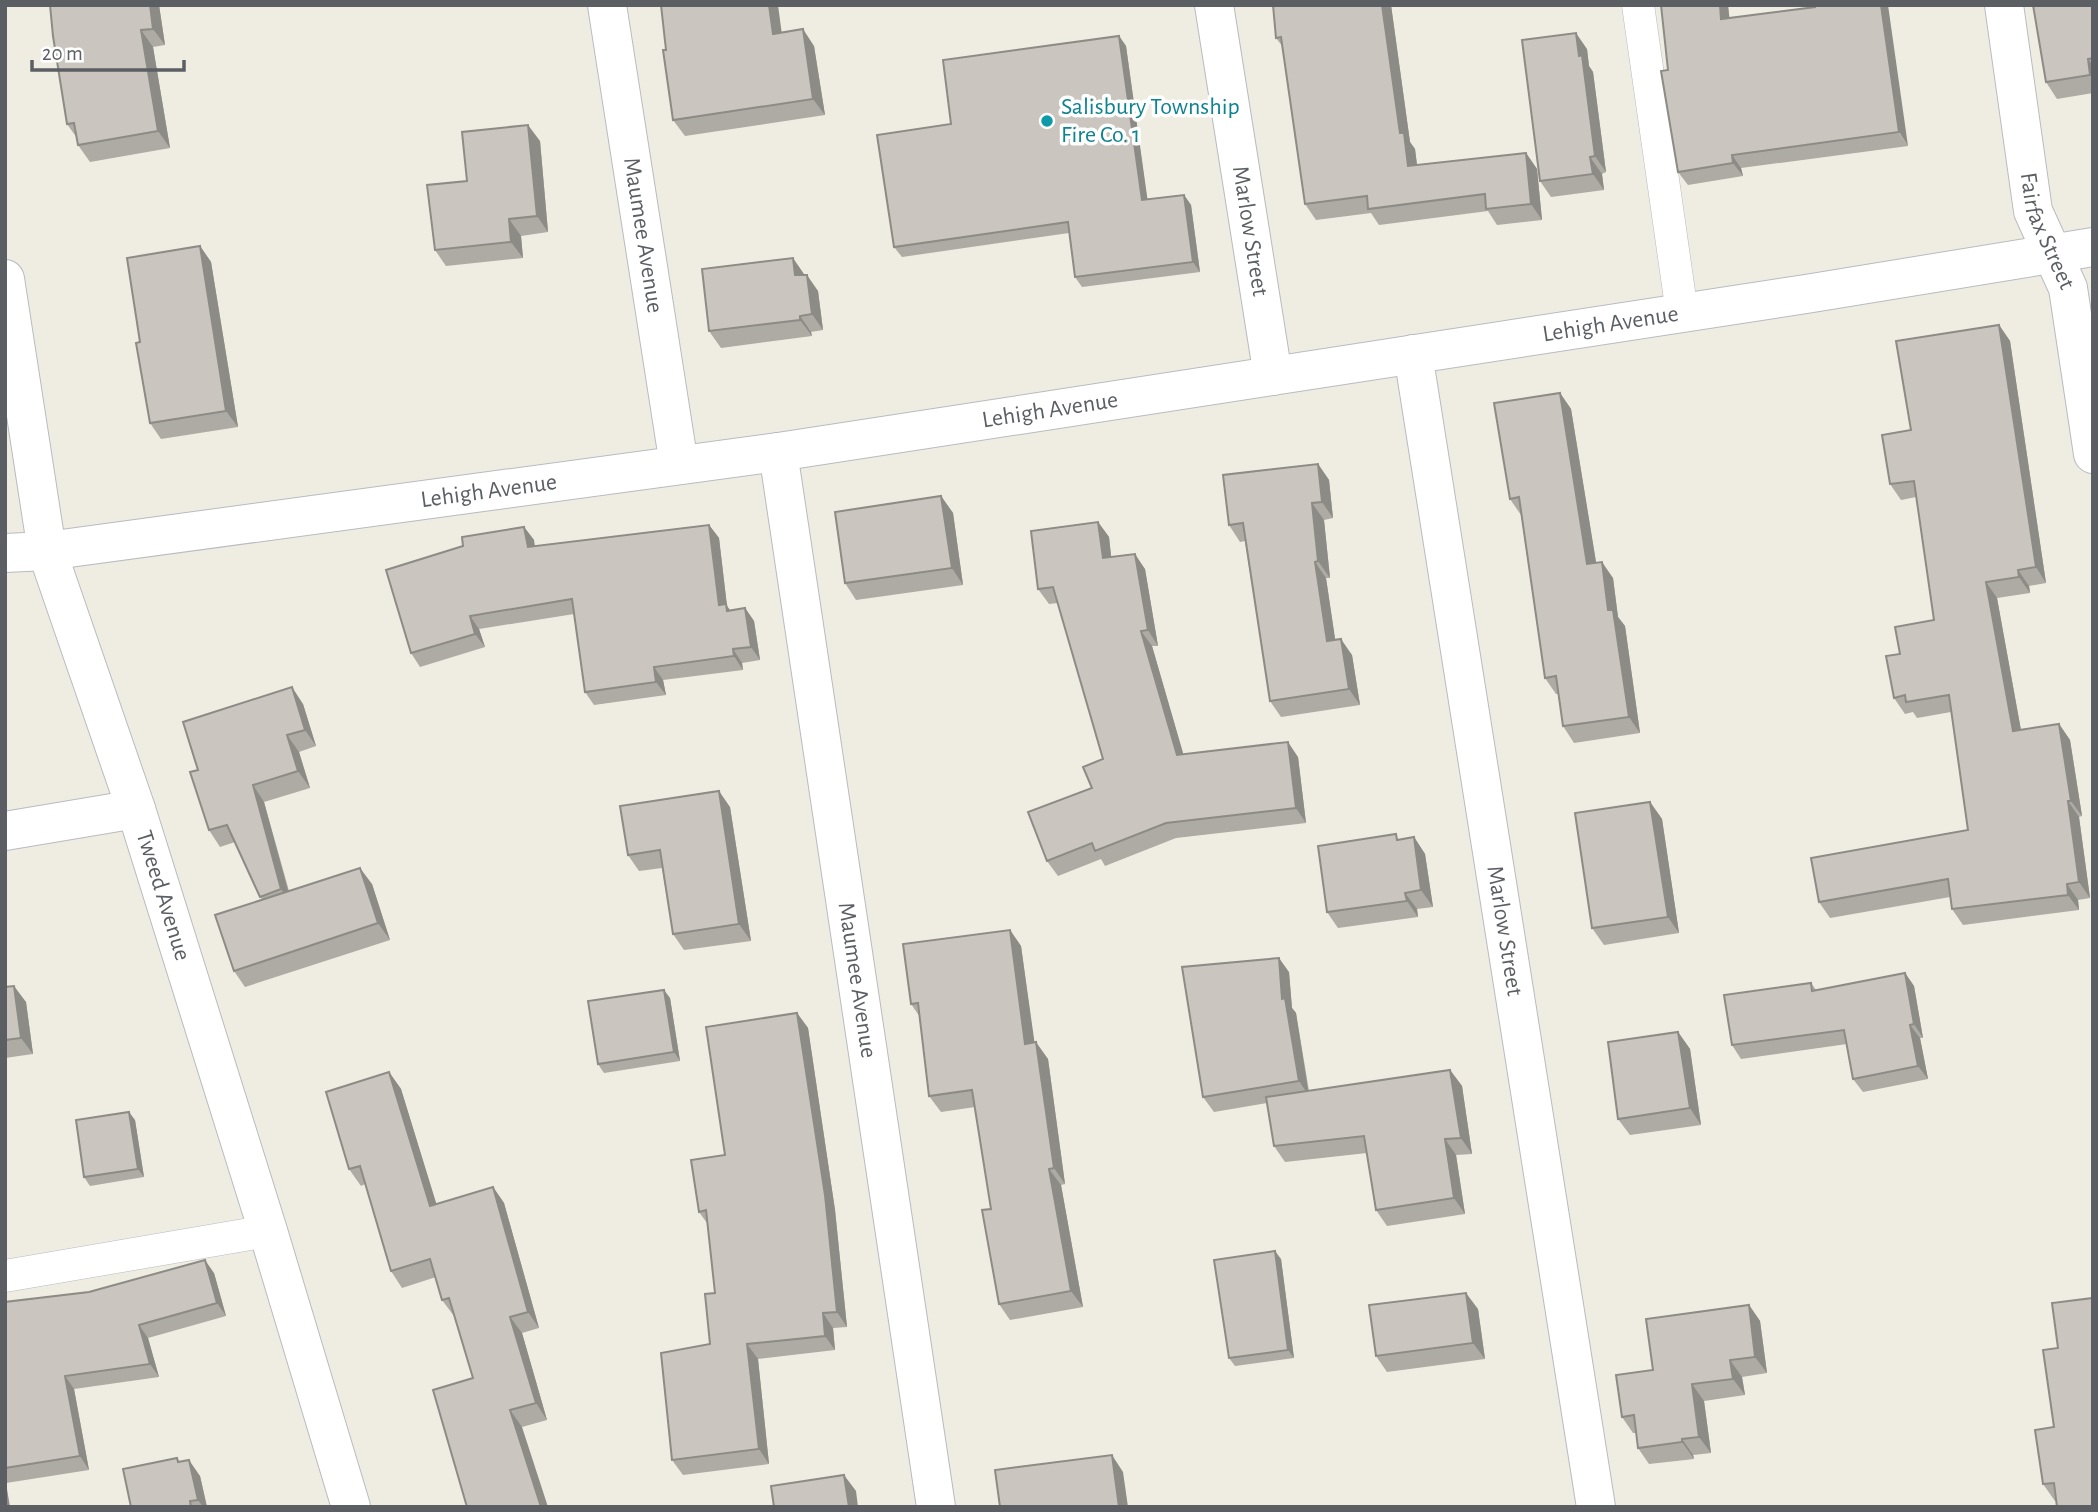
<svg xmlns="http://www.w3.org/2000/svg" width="2098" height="1512" viewBox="0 0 2098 1512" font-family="'Alegreya Sans',sans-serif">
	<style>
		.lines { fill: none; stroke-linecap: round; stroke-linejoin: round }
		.service-casing { stroke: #b8bbc0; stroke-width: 33 }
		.minor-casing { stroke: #b8bbc0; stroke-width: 40 }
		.service { stroke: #fff; stroke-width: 32 }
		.minor { stroke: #fff; stroke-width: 38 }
		.wall { fill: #aeaaa4 }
		.shaded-wall { fill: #8d8b86 }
		.building { fill: #cac6bf; stroke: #8d8b86; stroke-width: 2 }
		.culture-dot { fill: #0f9aa8; stroke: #fff; stroke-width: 2.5 }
		.labels { text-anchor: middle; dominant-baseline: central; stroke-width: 7; stroke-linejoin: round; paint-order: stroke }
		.culture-label { font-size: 24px; fill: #0d838f; stroke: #fff; text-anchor: start }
		.street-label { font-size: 24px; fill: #5b5f64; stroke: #fff }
	</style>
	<rect width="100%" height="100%" fill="#efece2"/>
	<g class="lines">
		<!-- service casing -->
		<g class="service-casing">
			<path id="service" d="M1638 5 1682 313
				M5 1276 268 1231"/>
		</g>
		<!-- minor casing -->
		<g class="minor-casing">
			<g id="minor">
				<path id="s1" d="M607 5 679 465"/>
				<path id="s2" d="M1214 5 1273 376"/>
				<path id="s3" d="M2004 5 2033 211 2068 288 2093 454"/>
				<path id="s4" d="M5 279 47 551 136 809 268 1231 351 1507"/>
				<path id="s5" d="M1413 354 1596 1507"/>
				<path id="s6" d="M778 452 936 1507"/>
				<path id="s7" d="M5 553 47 551 778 452 1806 294 2093 247"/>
				<path d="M5 831 136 809"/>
			</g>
		</g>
		<!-- service -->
		<use href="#service" class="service"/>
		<!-- minor -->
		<use href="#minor" class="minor"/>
	</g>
	<!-- wall -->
	<path class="wall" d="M159 5 165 45 153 47 170 148 90 162 78 145 77 138 67 124Z
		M1273 5H1391L1410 142 1415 149 1417 165 1526 153 1537 169 1542 220 1497 225 1488 211 1379 225 1371 213 1316 220 1305 204 1283 47 1276 38Z
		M1661 5H1728L1729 18 1815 7 1908 146 1741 168 1743 176 1688 185 1678 172Z
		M2093 5V93L2057 99 2046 82Z
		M782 33 814 46 825 115 685 136 673 120 666 50Z
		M1119 36 1126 46 1147 199 1184 195 1191 205 1200 272 1082 287 1075 277 1069 233 902 257 894 247 951 124Z
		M1587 49 1589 66 1593 72 1606 172 1602 174 1604 190 1551 197 1540 181Z
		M540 141 548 232 521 236 523 258 446 266 435 250 467 181Z
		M200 246 211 262 238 427 161 439 150 423 140 342Z
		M804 275 818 291 823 330 811 332 812 336 721 348 709 331Z
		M1999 325 2010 341 2046 583 2029 586 2030 593 1997 598 2021 730 2059 724 2070 740 2082 816 2079 817 2090 898 2078 900 2079 910 1963 925 1952 909 1950 897 1830 918 1819 902 1968 830 1951 712 1917 718 1913 712 1905 714 1894 698 1900 654 1934 620 1916 497 1901 500 1890 484 1911 430Z
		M1560 393 1571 409 1596 563 1613 578 1618 617 1625 626 1640 733 1574 743 1563 726 1559 694H1556L1545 678 1521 515 1510 499Z
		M1318 464 1329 480 1333 518 1324 520 1330 578H1326L1335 640 1352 655 1360 705 1281 717 1270 701 1245 541 1240 542 1229 525Z
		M941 496 953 513 963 585 856 600 845 583Z
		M1098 522 1109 537 1111 557 1145 569 1158 646H1152L1183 754 1298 757 1306 823 1176 838 1105 866 1101 859 1058 876 1047 861 1092 788 1103 759 1058 603 1049 604 1038 589Z
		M709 525 719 538 727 606 730 610 745 608 754 621 760 660 742 663 743 670 663 680 666 695 594 705 585 692 574 614 479 629 485 647 420 667 411 653 463 546 524 527 534 540V546Z
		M303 704 316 746 299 752 310 788 264 802 289 891 372 884 390 940 245 987 234 971 262 900 235 842 220 847 209 830 198 770Z
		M1650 802 1662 819 1679 933 1604 945 1592 928Z
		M730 807 751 941 684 950 673 934 662 868 639 871 628 855Z
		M1414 837 1425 854 1433 907 1417 909 1418 917 1338 928 1327 912 1399 840Z
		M1010 930 1021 946 1034 1043 1048 1059 1065 1184 1061 1185 1083 1307 1010 1320 999 1304 991 1209 975 1107 941 1112 929 1096 920 1017 911 1004Z
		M1289 972 1292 1008 1296 1013 1309 1091 1450 1070 1462 1086 1472 1154 1456 1155 1465 1214 1387 1226 1376 1210 1367 1153 1285 1162 1274 1146 1267 1103 1214 1112 1203 1097Z
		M1905 973 1914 986 1923 1038H1920L1928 1079 1863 1092 1853 1079 1847 1044 1741 1059 1732 1045 1811 983 1816 990Z
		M5 987 26 1002 33 1054 5 1058Z
		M670 998 680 1061 604 1073 598 1064Z
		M797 1013 808 1028 835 1210 847 1327 833 1328 835 1350 758 1359 769 1464 683 1475 672 1460 710 1344 715 1293 707 1223 699 1212 725 1155Z
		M1678 1032 1690 1049 1701 1125 1630 1135 1618 1119Z
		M389 1072 401 1089 436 1204 493 1187 504 1203 539 1328 522 1333 547 1420 522 1427 473 1378 454 1316 442 1300 436 1277 402 1288 391 1271 365 1184 361 1186 349 1169Z
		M135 1120 144 1177 90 1186 84 1177Z
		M1281 1259 1294 1358 1235 1366 1229 1358Z
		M214 1273 226 1316 148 1338 159 1377 74 1389 89 1470 6 1483 5 1507V1302L89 1292Z
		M2093 1298 2057 1500 2055 1501 2043 1484 2054 1427 2058 1348Z
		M1749 1305 1760 1321 1767 1373 1742 1377 1745 1395 1704 1401 1711 1453 1693 1455 1694 1459 1649 1464 1638 1448 1636 1433H1633L1622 1417 1653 1370Z
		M1478 1309 1485 1359 1387 1372 1376 1356Z
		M177 1458 180 1462 200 1476 207 1507H131Z"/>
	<!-- shaded-wall -->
	<path class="shaded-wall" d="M150 5H159L165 45 153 29Z
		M769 5H778L784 50 773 34Z
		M1382 5H1391L1410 142 1415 149 1419 181 1408 166 1400 133Z
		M1720 5H1728L1731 32 1721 19Z
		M1881 5H1888L1908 146 1899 132Z
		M803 29 814 46 825 115 813 99Z
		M141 30 153 47 170 148 158 131Z
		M1576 33 1587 49 1589 66 1593 72 1606 172 1595 156Z
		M1119 36 1126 46 1149 210 1142 200Z
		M2088 59 2093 66V79L2090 75Z
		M528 125 540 141 548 232 537 216Z
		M1526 153 1537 169 1542 220 1531 204Z
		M1732 155 1741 168 1743 176 1733 163Z
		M1590 157 1602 174 1604 190 1593 174Z
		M1184 195 1191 205 1200 272 1193 262Z
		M509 219 521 236 523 258 511 242Z
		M200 246 211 262 238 427 226 411Z
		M793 258 804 274 807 292 795 275Z
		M807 275 818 291 823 330 812 314Z
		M800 316 811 332 812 336 800 320Z
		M1999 325 2010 341 2046 583 2036 567Z
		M1560 393 1571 409 1599 580 1587 564Z
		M1318 464 1329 480 1333 518 1322 502Z
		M941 496 953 513 963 585 952 568Z
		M1312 503 1324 520 1330 578 1318 561Z
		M1098 522 1109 537 1113 573 1103 558Z
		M709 525 719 538 727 606 735 618 719 605Z
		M524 527 534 540 537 560 528 547Z
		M1135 554 1145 569 1158 646 1148 630Z
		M1315 562 1326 578 1338 658 1327 641Z
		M1602 562 1613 578 1618 617 1625 626 1640 733 1629 717 1608 610Z
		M2018 570 2029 586 2030 593 2019 577Z
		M1986 582 1997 598 2024 747 2013 731Z
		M745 608 754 621 760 660 751 647Z
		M470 616 479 629 485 647 475 634Z
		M1141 631 1152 646 1188 770 1177 755Z
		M1341 639 1352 655 1360 705 1349 689Z
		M733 649 742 663 743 670 734 656Z
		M654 667 663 680 666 695 656 682Z
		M292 687 303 704 316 746 305 730Z
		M2059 724 2070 740 2082 816 2071 801Z
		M287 735 299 752 310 788 298 771Z
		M1288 742 1298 757 1306 823 1296 808Z
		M253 785 264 802 292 905 281 889Z
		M719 791 730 807 751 941 739 924Z
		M2068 801 2079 817 2090 898 2079 882Z
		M1650 802 1662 819 1679 933 1668 917Z
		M1414 837 1425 854 1433 907 1421 890Z
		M360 868 372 884 390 940 378 923Z
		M2067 884 2078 900 2079 910 2068 895Z
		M1405 893 1417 909 1418 917 1407 901Z
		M1010 930 1021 946 1037 1060 1025 1044Z
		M1279 958 1289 972 1292 1008 1296 1013 1309 1096 1299 1081 1282 999Z
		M1905 973 1914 986 1923 1038 1914 1024Z
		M14 986 26 1002 33 1054 21 1038Z
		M664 990 670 998 680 1061 674 1052Z
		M797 1013 808 1028 835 1210 847 1327 837 1312Z
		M1910 1025 1920 1038 1928 1079 1918 1066Z
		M1678 1032 1690 1049 1701 1125 1690 1108Z
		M1036 1042 1048 1059 1065 1184 1054 1168Z
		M1450 1070 1462 1086 1472 1154 1461 1138Z
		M389 1072 401 1089 442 1222 430 1206Z
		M129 1112 135 1120 144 1177 138 1169Z
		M1445 1139 1456 1155 1465 1214 1454 1198Z
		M1049 1169 1061 1185 1083 1307 1071 1291Z
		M493 1187 504 1203 539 1328 528 1312Z
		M1275 1251 1281 1259 1294 1358 1288 1350Z
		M205 1260 214 1273 226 1316 217 1303Z
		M1466 1293 1478 1309 1485 1359 1473 1343Z
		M1749 1305 1760 1321 1767 1373 1755 1357Z
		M823 1313 833 1328 835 1350 825 1336Z
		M510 1317 522 1333 547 1420 536 1403Z
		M139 1325 148 1338 159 1377 150 1364Z
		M747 1344 758 1359 769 1464 759 1449Z
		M1730 1360 1742 1377 1745 1395 1733 1379Z
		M65 1376 74 1389 89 1470 80 1456Z
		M1692 1384 1704 1401 1711 1453 1699 1437Z
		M510 1410 522 1427 548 1507H541Z
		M1682 1439 1693 1455 1694 1459 1682 1442Z
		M1112 1455 1123 1472 1128 1507H1119Z
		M189 1460 200 1476 207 1507H203L198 1500Z
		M844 1475 856 1491 858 1507H849Z
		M5 1482 6 1483 10 1507H5Z"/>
	<!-- building -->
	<path class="building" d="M50 5H150L153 29 141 30 158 131 78 145 74 123 67 124 53 36Z
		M661 5H769L773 34 803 29 813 99 673 120 663 50H666Z
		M1273 5H1382L1400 133H1404L1408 166 1526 153 1531 204 1486 209 1485 194 1368 209 1367 196 1305 204 1281 37 1276 38Z
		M1661 5H1720L1721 19 1815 7V5H1881L1899 132 1732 155 1733 163 1678 172 1661 71 1668 70Z
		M2033 5H2093V58L2088 59 2090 75 2046 82Z
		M1576 33 1579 56 1582 55 1595 156 1590 157 1593 174 1540 181 1522 40Z
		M1119 36 1142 200 1184 195 1193 262 1075 277 1068 222 894 247 877 135 951 124 943 60Z
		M528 125 537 216 509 219 511 242 435 250 427 185 467 181 462 132Z
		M200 246 226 411 150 423 136 343 140 342 127 258Z
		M793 258 795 275H807L812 314 800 316V320L709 331 702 269Z
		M1999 325 2036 567 2018 570 2019 577 1986 582 2013 731 2059 724 2071 801H2068L2079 882 2067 884 2068 895 1952 909 1948 879 1819 902 1811 858 1968 830 1949 695 1906 702 1905 695 1894 698 1886 656 1900 654 1895 627 1934 620 1914 481 1890 484 1882 435 1911 430 1896 341Z
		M1560 393 1587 564 1602 562 1608 610H1613L1629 717 1563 726 1556 676 1545 678 1519 497 1510 499 1494 403Z
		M1318 464 1322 502 1312 503 1318 561 1315 562 1327 641 1341 639 1349 689 1270 701 1243 523 1229 525 1223 475Z
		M941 496 952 568 845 583 835 512Z
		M1098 522 1103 558 1135 554 1148 630 1141 631 1177 755 1288 742 1296 808 1166 823 1095 851 1092 843 1047 861 1028 812 1092 788 1083 767 1103 759 1053 587 1038 589 1031 531Z
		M709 525 719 605 726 604 727 611 745 608 751 647 733 649 734 656 654 667 656 682 585 692 572 599 470 616 475 634 411 653 386 570 463 546 462 537 524 527 528 547Z
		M292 687 305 730 287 735 298 771 253 785 281 889 260 897 227 825 209 830 190 772 198 770 183 722Z
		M719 791 739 924 673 934 660 850 628 855 620 806Z
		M1650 802 1668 917 1592 928 1575 813Z
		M1396 834 1397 840 1414 837 1421 890 1405 893 1407 901 1327 912 1318 846Z
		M360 868 378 923 234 971 215 915Z
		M1010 930 1025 1044 1036 1042 1054 1168 1049 1169 1071 1291 999 1304 982 1210 991 1209 972 1090 929 1096 918 1003 911 1004 903 944Z
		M1279 958 1282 999 1285 998 1299 1081 1203 1097 1182 967Z
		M1905 973 1914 1024 1910 1025 1918 1066 1853 1079 1844 1030 1732 1045 1724 995 1811 983 1812 991Z
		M14 986 21 1038 5 1040V987Z
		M664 990 674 1052 598 1064 588 1001Z
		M797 1013 825 1195 837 1312 823 1313 825 1336 747 1344 759 1449 672 1460 661 1353 710 1344 705 1294 715 1293 706 1210 699 1212 691 1160 725 1155 706 1027Z
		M1678 1032 1690 1108 1618 1119 1608 1042Z
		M1450 1070 1461 1138 1445 1139 1454 1198 1376 1210 1364 1136 1274 1146 1266 1097Z
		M389 1072 430 1206 493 1187 528 1312 510 1317 536 1403 510 1410 541 1507H467L433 1390 473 1378 449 1298 442 1300 430 1259 391 1271 360 1166 349 1169 326 1092Z
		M129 1112 138 1169 84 1177 76 1120Z
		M1275 1251 1288 1350 1229 1358 1214 1260Z
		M205 1260 217 1303 139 1325 150 1364 65 1376 80 1456 5 1468V1302L89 1292Z
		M1466 1293 1473 1343 1376 1356 1369 1305Z
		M2093 1298V1507H2057L2054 1483 2043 1484 2035 1430 2054 1427 2043 1350 2058 1348 2052 1303Z
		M1749 1305 1755 1357 1730 1360 1733 1379 1692 1384 1699 1437 1682 1439V1442L1638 1448 1634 1415 1622 1417 1616 1375 1653 1370 1646 1319Z
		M1112 1455 1119 1507H1000L995 1470Z
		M177 1458 178 1462 189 1460 198 1500 190 1501 191 1507H131L123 1469Z
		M844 1475 849 1507H774L771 1486Z"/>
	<!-- markers -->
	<circle class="culture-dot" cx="1047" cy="121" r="7"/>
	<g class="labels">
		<!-- culture labels -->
		<g class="culture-label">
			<text x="1061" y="107">Salisbury Township<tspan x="1061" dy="28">Fire Co. 1</tspan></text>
		</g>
		<!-- street labels -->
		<g class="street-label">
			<text stroke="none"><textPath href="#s3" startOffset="231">Fairfax Street</textPath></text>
			<text stroke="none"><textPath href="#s2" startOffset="229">Marlow Street</textPath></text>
			<text stroke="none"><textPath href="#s1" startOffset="233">Maumee Avenue</textPath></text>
			<text stroke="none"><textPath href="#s7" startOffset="1622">Lehigh Avenue</textPath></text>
			<text stroke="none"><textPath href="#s7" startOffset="1055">Lehigh Avenue</textPath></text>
			<text stroke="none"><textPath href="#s7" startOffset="488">Lehigh Avenue</textPath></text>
			<text stroke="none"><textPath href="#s4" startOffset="639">Tweed Avenue</textPath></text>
			<text stroke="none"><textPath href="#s5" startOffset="584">Marlow Street</textPath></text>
			<text stroke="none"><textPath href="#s6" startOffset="534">Maumee Avenue</textPath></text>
		</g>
	</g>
	<!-- border -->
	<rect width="2098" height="1512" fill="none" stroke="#5b5f64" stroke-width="14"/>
	<!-- scale -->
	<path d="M32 60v10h152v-10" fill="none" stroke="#5b5f64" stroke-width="3.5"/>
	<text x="42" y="60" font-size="21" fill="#5b5f64" stroke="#ffffff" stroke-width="5" paint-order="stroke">20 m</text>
</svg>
